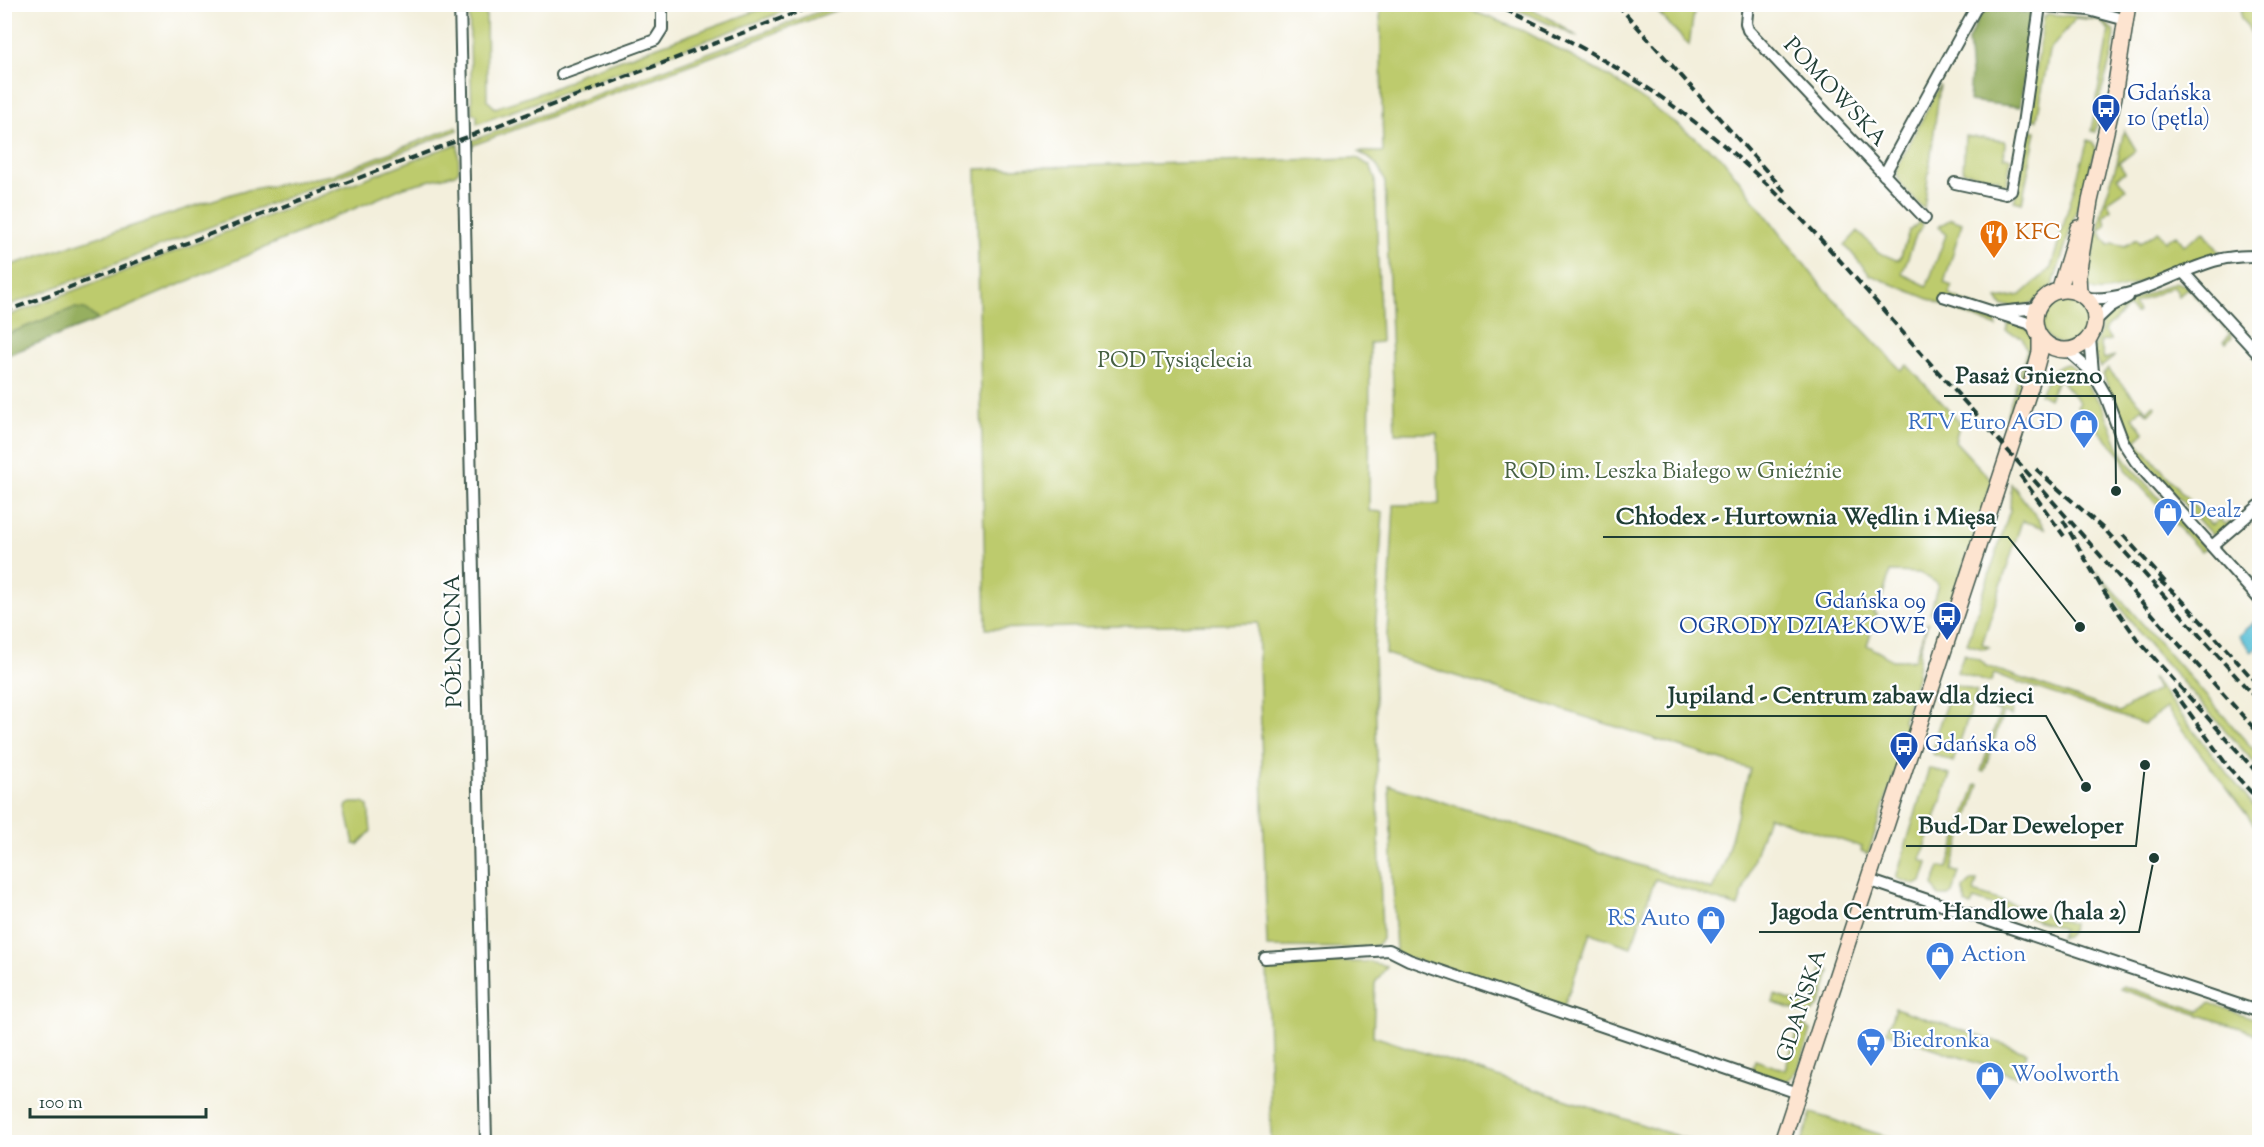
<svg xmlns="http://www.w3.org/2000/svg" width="2264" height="1147" viewBox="0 0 2264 1147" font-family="'Sorts Mill Goudy',serif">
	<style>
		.green { fill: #bdcb6d; stroke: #6e8450; stroke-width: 1.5 }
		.forest { fill: #96af60; stroke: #5a764a; stroke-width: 1.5 }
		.water { fill: #59c0d7; stroke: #3c7e86; stroke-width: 1.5 }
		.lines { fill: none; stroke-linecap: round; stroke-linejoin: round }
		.street-casing { stroke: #3f584d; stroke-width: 14 }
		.secondary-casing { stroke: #3f584d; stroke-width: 18 }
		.street { stroke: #fff; stroke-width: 10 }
		.secondary { stroke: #fde4d0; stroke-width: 15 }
		.rail { stroke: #1f3d34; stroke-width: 4; stroke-dasharray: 9 4.5; stroke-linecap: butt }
		.labels { text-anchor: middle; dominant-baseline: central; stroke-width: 4.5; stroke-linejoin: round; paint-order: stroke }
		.street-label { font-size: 22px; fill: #1f3d34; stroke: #fff }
		.transit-label { font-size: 22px; fill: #164399; stroke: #fff; text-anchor: start }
		.food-label { font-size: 22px; fill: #c56008; stroke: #fff; text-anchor: start }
		.park-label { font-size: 22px; fill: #466042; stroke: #fff }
		.shop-label { font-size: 22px; fill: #366cbe; stroke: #fff; text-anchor: start }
		.leader { fill: none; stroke: #1f3d34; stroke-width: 2 }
		.callout-dot { fill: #1f3d34; stroke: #fff; stroke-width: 2 }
		.callout-label { font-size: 24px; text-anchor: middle; font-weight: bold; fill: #1f3d34; stroke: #fff; stroke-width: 4.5; stroke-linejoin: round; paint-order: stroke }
	</style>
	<rect width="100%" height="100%" fill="#fff"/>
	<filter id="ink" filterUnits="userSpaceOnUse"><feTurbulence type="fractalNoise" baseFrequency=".0167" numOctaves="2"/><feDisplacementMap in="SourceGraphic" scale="12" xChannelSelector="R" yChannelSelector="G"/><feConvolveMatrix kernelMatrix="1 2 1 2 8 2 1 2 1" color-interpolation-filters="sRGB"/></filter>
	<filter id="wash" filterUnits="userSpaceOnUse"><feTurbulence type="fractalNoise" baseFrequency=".008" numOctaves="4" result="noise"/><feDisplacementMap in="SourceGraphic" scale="24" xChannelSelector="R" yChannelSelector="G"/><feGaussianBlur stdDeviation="1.35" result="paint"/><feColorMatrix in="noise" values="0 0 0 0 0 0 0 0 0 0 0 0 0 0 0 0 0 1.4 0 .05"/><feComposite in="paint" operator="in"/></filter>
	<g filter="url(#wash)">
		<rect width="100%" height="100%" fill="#f3efdc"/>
		<!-- green -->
		<path class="green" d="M469 5H486L487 100 495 108C513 101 567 87 577 75L773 5H802L477 124V115L472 113Z
			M837 5H850L468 147V142Z
			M1380 5H1453L1465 8 1526 32 1611 78 1649 104 1721 157 1819 283 1901 370 1907 365 1960 422 1955 441 1992 481 1955 593 1943 616 1930 613 1938 584 1921 573 1890 572 1879 607 1875 606 1873 613 1877 614 1867 645 1892 660H1914L1928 622 1921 644 1917 678 1903 720 1904 724 1910 726 1868 854 1861 851 1862 847 1768 816 1738 907 1655 879 1631 947 1590 933 1563 1009 1396 954 1389 785 1549 835 1712 890 1724 864 1750 769 1386 654 1394 505 1439 504 1437 433H1395L1385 183C1380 166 1373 159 1358 152H1383Z
			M1507 5C1534 4 1556 23 1578 37Z
			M1651 5H1695L1689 45Z
			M2241 5H2259V44L2241 18Z
			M2048 14 2101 19 2113 30 2115 35 2112 54 2102 90 2095 132 2091 131 2109 30 2099 20 2076 18 2049 51 2037 120 2029 118 2044 17Z
			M1940 85 1924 209C1914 198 1894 184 1897 167Z
			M455 127 458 130 5 307V267L241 191 332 175Z
			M2030 130 2036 131 2022 203 2014 201 2022 172 2019 171 2026 134Z
			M2124 130 2136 150 2119 163 2125 172 2117 177 2126 189 2107 202 2111 209 2104 216 2106 226 2099 231 2109 245 2113 243 2125 246 2137 239 2140 243 2158 231 2165 241 2176 235 2184 245 2204 231 2220 253C2194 259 2109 302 2090 289 2083 284 2085 273 2084 266L2090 268 2103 206 2117 163Z
			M1965 136 2005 141 2004 157 2011 159 2007 183 1997 187 1999 179 1963 172Z
			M2088 140C2094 143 2095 146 2095 152L2053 285 2032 303 2018 307 2002 306 1997 299 2021 295 2051 268Z
			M458 144 459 170 455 174 404 187 388 194 98 320 96 317 74 308 5 335V317L437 151Z
			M1354 158 1359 159 1370 166 1375 177 1381 342 1370 343 1369 511 1383 512 1374 652 1382 939 1376 946 1360 948 1267 947 1258 623 986 629 976 169Z
			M1951 219 1962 223 1944 283 1952 286 1949 295 1991 314 1995 319 1997 327 1870 275 1845 245 1858 231 1878 252 1896 260 1900 259 1909 231 1921 221 1923 225 1916 235 1902 274 1927 286 1946 235 1939 226Z
			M2175 282 2188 286 2232 333V337L2226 343 2224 341 2230 334 2188 288 2179 296 2174 286 2134 304 2138 312 2135 314 2128 307 2104 331 2111 340 2100 342 2104 359 2115 356 2100 368 2094 355V348L2103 320 2130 301Z
			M2041 320a24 24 0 1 1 48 0a24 24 0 1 1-48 0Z
			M2009 323 2025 327 2035 338 2024 370 2028 373 2012 414H2007L2027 350 2022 337 2006 331Z
			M2068 364 2074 368 2103 407 2121 452 2131 467 2205 549 2201 552 2127 471 2121 456 2077 406 2080 403 2058 377 2049 399 2040 394C2046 381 2052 365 2068 364Z
			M2108 369 2147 411 2154 405 2156 407 2148 414 2142 408 2133 417 2144 432 2136 441 2211 525 2220 519 2225 525 2229 522 2232 525 2218 534H2211L2136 450 2103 375Z
			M2011 483 2045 528 2022 521 1982 644 1989 647 1984 649 1967 644 2010 510Z
			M2096 571 2259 756V768L2141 636Z
			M1964 654 1980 660 1986 666 2119 712 2157 690 2152 678 2259 813V831L2166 708 2144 724 1994 674 1991 681 1987 682 1957 672Z
			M1953 684 1977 691 1953 762 1933 754 1936 734Z
			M2000 701 2009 703 2013 711 2012 716 2003 713 1984 772 1981 771 2000 712 1992 709 1993 705Z
			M1929 768 1950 775 1921 860 1928 863 1922 882 1915 885 1896 878Z
			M1976 784 1979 785 1951 870 1959 873 1952 893 1948 896H1939L1933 885 1940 867 1947 868Z
			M351 803H363L368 806 371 831 358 845 354 844 346 808 347 805Z
			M1971 881H1977L1974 892 2073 924C2071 932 2069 937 2060 937L2063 929 1974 899 1971 906 1966 904 1963 889Z
			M1267 961 1368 962 1387 966 1375 983 1373 1036 1695 1142H1271Z
			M1823 966 1830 971C1826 984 1823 1009 1809 1014L1773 1003 1775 995 1811 1007Z
			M2123 986 2199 1011 2210 1003 2259 1020V1037L2252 1032 2120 989Z
			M1895 1008 2027 1052 2018 1077 1887 1032Z
			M1800 1024 1811 1030C1806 1045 1799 1080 1783 1082 1773 1083 1760 1076 1751 1073L1755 1060 1785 1070Z
			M1811 1113 1905 1142H1802Z"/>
		<!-- forest -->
		<path class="forest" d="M1990 9 2034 13 2020 107 1969 101 1971 75 1968 40 1980 15Z
			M74 308 85 309 98 320 5 356V335Z"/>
		<!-- water -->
		<path class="water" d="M2257 620 2259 623V645L2252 651 2239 636Z"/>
	</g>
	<g filter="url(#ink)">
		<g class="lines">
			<!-- street casing -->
			<g class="street-casing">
				<path id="street" d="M460 4 486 1142
					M1748 4 1746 23 1748 30 1925 218
					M2024 4 2089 10 2126 20
					M562 74 655 40 662 29V4
					M1884 175 1978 4
					M1955 183 2006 194 2011 191 2023 124 2040 6
					M2183 272 2260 356
					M1943 296 2028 323 2036 329
					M2085 298C2132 303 2174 271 2218 260 2231 256 2246 256 2260 256
					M1999 312 2037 308
					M2096 320 2110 307 2128 297
					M2090 338 2093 372
					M2068 351 2093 373 2105 394 2123 442 2136 462 2260 600
					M2212 546 2260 505
					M1868 880 2260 1012
					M1265 958 1389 950 1409 960 1798 1093"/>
			</g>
			<!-- secondary casing -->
			<g class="secondary-casing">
				<path id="secondary" d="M2035 320a30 30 0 1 1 60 0a30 30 0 1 1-60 0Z
					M2059 291 2078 228
					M2079 293 2078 275 2090 201 2114 97 2128 4
					M1782 1142 2031 385 2040 352V338"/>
			</g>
			<!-- street -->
			<use href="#street" class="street"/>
			<!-- secondary -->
			<use href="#secondary" class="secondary"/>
			<!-- rail -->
			<path class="rail" d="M1492 4C1584 43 1671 97 1745 164 1816 227 1875 303 1939 373 2046 493 2152 615 2260 735
				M1617 4 1788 195
				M4 312 819 4
				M2036 469 2107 532 2260 703
				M2020 475 2064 536
				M2063 520 2103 590 2137 639 2260 776
				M2123 535 2167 584
				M2159 580 2181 599 2260 687
				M2173 690 2229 768 2260 802"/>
		</g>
	</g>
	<!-- icons -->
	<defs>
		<g id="bus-pin" transform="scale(1.5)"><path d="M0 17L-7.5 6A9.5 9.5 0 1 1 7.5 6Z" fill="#1a4fb4" stroke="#fff"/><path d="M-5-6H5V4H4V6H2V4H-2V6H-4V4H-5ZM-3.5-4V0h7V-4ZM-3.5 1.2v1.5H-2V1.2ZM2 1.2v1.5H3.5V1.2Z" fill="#fff"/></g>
		<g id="restaurant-pin" transform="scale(1.5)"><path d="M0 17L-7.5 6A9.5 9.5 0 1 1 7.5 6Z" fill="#e8710a" stroke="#fff"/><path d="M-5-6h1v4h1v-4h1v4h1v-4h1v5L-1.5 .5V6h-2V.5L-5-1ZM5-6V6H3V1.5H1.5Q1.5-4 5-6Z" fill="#fff"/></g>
		<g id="shop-pin" transform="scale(1.5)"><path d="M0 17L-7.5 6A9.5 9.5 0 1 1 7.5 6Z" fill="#3f7fe0" stroke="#fff"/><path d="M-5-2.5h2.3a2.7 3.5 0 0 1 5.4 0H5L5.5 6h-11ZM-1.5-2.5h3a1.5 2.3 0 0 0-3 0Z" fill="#fff"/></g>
		<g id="supermarket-pin" transform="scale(1.5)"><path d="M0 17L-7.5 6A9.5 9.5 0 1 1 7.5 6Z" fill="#3f7fe0" stroke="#fff"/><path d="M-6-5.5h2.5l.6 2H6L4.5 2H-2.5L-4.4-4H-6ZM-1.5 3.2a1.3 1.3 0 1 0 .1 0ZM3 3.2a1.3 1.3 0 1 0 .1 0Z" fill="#fff"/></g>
	</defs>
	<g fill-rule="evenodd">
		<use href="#bus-pin" x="2106" y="108"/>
		<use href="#restaurant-pin" x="1994" y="234"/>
		<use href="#shop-pin" x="2084" y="424"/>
		<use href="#shop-pin" x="2168" y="512"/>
		<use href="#bus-pin" x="1947" y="616"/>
		<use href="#bus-pin" x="1904" y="746"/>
		<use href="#shop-pin" x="1711" y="920"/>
		<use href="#shop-pin" x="1940" y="956"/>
		<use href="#supermarket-pin" x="1871" y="1042"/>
		<use href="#shop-pin" x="1990" y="1076"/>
	</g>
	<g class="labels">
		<!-- street labels -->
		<g class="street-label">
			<text transform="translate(1834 93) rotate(47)">POMOWSKA</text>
			<text transform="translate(455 641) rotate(-91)">PÓŁNOCNA</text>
			<text transform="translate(1803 1006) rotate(-72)">GDAŃSKA</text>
		</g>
		<!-- transit labels -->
		<g class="transit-label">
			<text x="2127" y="95">Gdańska<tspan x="2127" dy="25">10 (pętla)</tspan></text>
			<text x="1926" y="603" text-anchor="end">Gdańska 09<tspan x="1926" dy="25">OGRODY DZIAŁKOWE</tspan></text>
			<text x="1925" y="746">Gdańska 08</text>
		</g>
		<!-- food labels -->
		<g class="food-label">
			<text x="2015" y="234">KFC</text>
		</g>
		<!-- park labels -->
		<g class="park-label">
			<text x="1175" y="362">POD Tysiąclecia</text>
			<text x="1673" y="473">ROD im. Leszka Białego w Gnieźnie</text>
		</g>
		<!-- shop labels -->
		<g class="shop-label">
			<text x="2063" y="424" text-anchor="end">RTV Euro AGD</text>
			<text x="2189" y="512">Dealz</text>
			<text x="1690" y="920" text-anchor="end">RS Auto</text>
			<text x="1961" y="956">Action</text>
			<text x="1892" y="1042">Biedronka</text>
			<text x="2011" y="1076">Woolworth</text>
		</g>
	</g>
	<!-- callouts -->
	<path class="leader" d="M2116 491L2115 396H1944M2080 627L2008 537H1603M2086 787L2046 716H1656M2145 765L2136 846H1906M2154 858L2139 932H1759"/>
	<g class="callout-dot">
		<circle cx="2116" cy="491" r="6"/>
		<circle cx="2080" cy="627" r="6"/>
		<circle cx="2086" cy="787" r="6"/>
		<circle cx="2145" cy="765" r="6"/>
		<circle cx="2154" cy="858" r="6"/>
	</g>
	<g class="callout-label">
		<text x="2029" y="383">Pasaż Gniezno</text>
		<text x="1806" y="524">Chłodex - Hurtownia Wędlin i Mięsa</text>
		<text x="1851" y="703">Jupiland - Centrum zabaw dla dzieci</text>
		<text x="2021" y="833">Bud-Dar Deweloper</text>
		<text x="1949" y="919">Jagoda Centrum Handlowe (hala 2)</text>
	</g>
	<!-- margin -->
	<rect width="2264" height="1147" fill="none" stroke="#fff" stroke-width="24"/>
	<!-- scale -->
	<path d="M30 1108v9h176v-9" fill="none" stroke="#1f3d34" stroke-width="3"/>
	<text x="39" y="1108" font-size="18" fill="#1f3d34" stroke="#ffffff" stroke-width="4.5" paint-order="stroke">100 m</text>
</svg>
